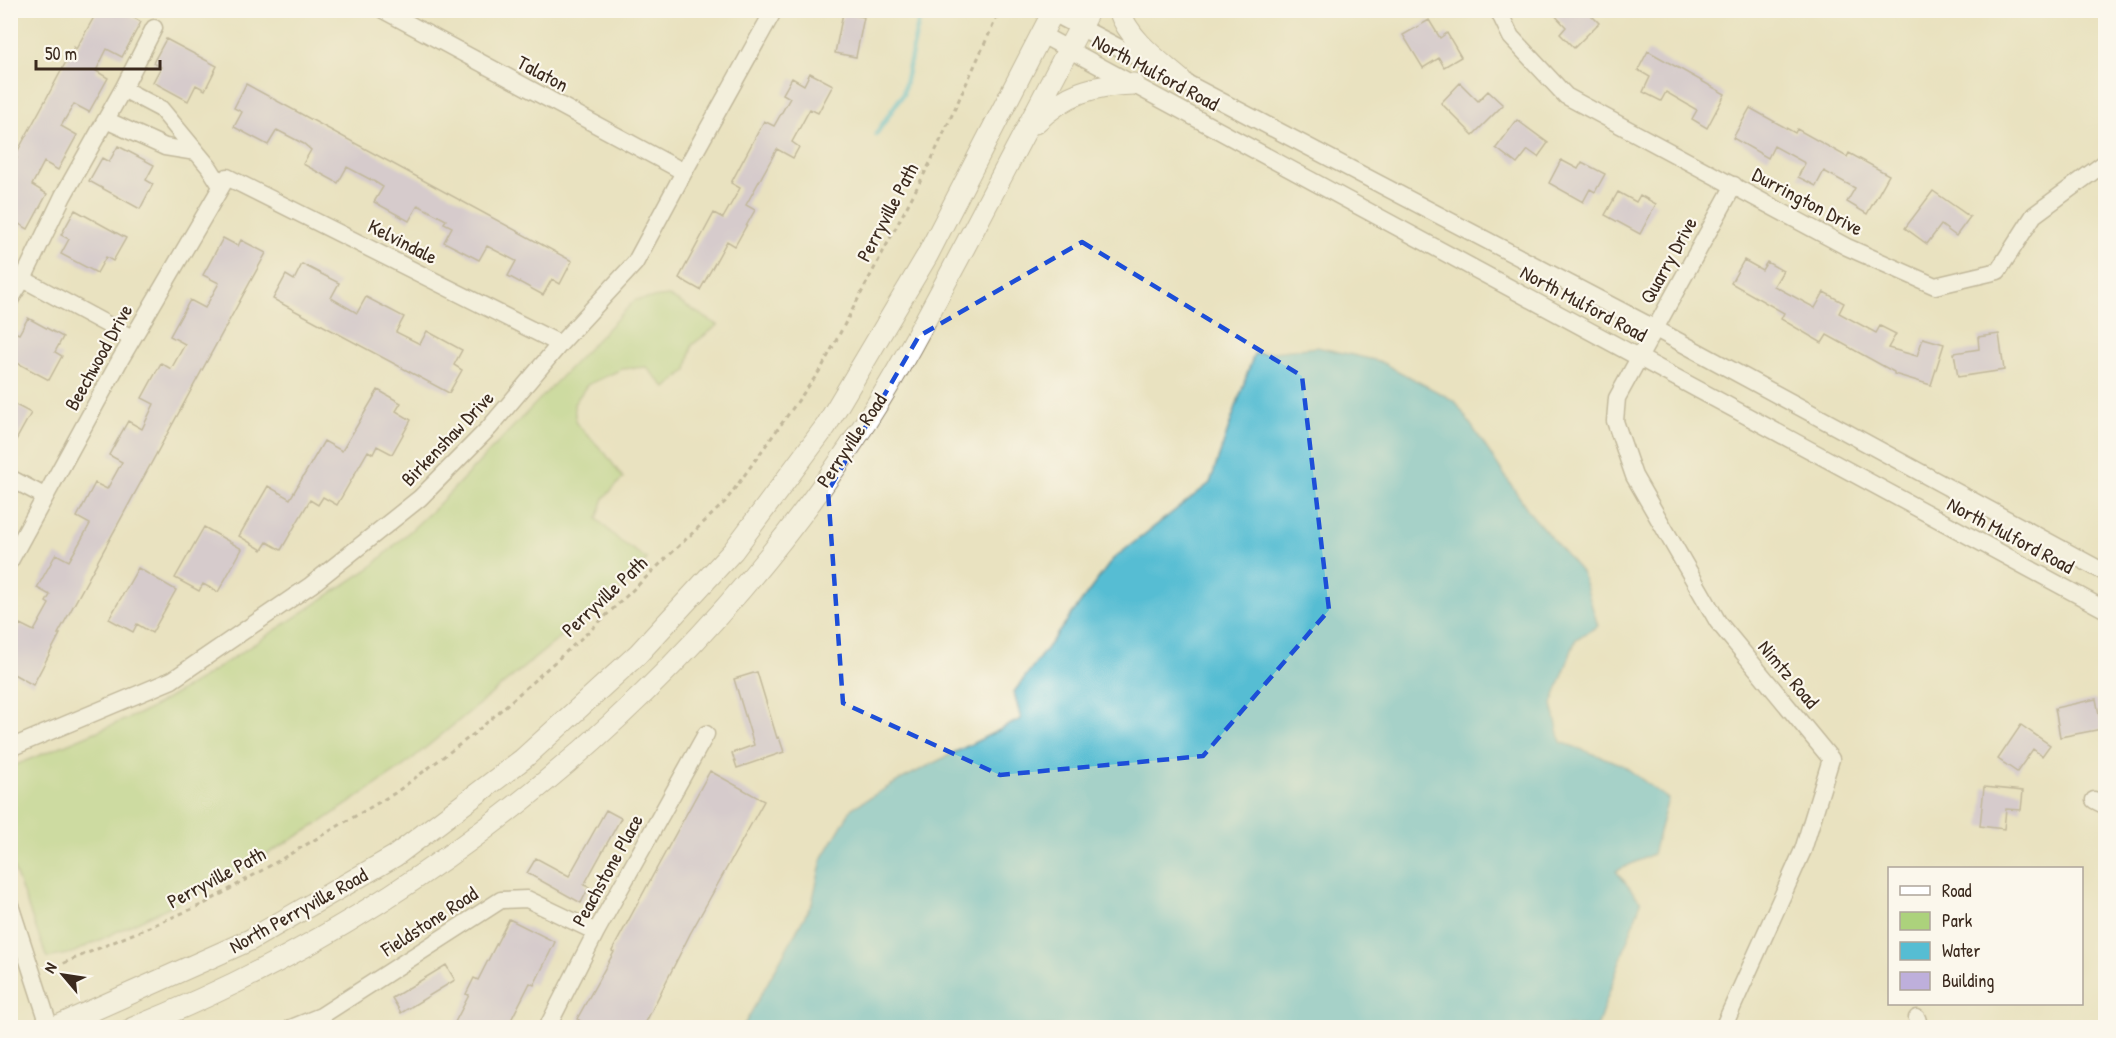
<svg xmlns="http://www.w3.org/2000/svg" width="2116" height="1038" viewBox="0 0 2116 1038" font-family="'Patrick Hand',sans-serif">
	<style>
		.green { fill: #acd27c; stroke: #747e4d; stroke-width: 1.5 }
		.water { fill: #56bdd3; stroke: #487478; stroke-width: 1.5 }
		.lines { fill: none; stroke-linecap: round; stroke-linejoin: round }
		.stream { stroke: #56bdd3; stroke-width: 5 }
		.building { fill: #beafdb }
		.minor-casing { stroke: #92866f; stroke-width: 19 }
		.major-casing { stroke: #92866f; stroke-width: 23 }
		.path { stroke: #92866f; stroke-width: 3; stroke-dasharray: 4.5 4.5; stroke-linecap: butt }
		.minor { stroke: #fff; stroke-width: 16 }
		.major { stroke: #fff; stroke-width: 21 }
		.marked { fill: none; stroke: #1d4ed8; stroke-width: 4.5; stroke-dasharray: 12 8; stroke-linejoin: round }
		.labels { text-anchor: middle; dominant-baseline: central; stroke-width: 4.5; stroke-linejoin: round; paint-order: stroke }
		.street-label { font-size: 20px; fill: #3b2a1e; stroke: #fbf7ec }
	</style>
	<rect width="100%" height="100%" fill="#fbf7ec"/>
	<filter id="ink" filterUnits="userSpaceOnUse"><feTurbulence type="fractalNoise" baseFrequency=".0167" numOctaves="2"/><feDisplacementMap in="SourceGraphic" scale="12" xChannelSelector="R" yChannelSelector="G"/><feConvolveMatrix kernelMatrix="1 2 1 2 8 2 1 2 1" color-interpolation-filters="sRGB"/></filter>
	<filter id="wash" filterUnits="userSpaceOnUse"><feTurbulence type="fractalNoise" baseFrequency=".008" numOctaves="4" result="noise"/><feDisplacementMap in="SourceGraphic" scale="24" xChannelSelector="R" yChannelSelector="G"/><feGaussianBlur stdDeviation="1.35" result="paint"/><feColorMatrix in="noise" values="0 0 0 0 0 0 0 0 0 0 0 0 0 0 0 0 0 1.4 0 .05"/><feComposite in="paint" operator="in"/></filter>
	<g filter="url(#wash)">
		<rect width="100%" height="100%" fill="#e9e2c0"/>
		<!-- green -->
		<path class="green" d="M669 296 718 325 692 345 687 370 666 388 646 367 622 369 587 385 574 404 576 423 605 453 623 478 604 498 597 519 620 541 647 559 628 582 401 768 318 824 215 885 72 953 47 958 11 861V767L148 710 204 677 370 568 436 507 635 300Z"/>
		<!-- water -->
		<path class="water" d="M1317 347 1379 361 1455 401 1530 513 1582 573 1598 626 1576 639 1552 704 1561 742 1621 764 1668 799 1653 854 1616 871 1641 902 1597 1027H743L812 903 822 859 852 808 900 780 1021 719 1014 692 1113 559 1210 483 1254 354Z"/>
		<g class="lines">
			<!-- stream -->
			<path class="stream" d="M876 134 903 94 921 10"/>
		</g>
		<g id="blocks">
			<!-- building -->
			<path class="building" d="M98 10H121L141 22 122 57 107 49 96 71 108 78 89 112 74 104 61 126 77 135 58 170 44 162 32 185 47 194 28 229 10 219V170L17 158 15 156 46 99 74 47 76 49Z
				M1550 10H1586L1599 23 1574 48 1560 34 1566 27Z
				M843 13 864 17 856 57 835 53Z
				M1429 20 1440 38 1447 33 1461 57 1444 67 1439 58 1423 68 1403 35Z
				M166 39 217 66 205 90 196 85 188 101 153 82 161 67 153 63Z
				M1648 51 1725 94 1707 128 1692 119 1697 110 1666 92 1661 101 1643 92 1650 77 1638 70Z
				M810 73 833 85 818 113 810 109 792 142 799 147 793 158 777 149 746 205 755 210 735 246 727 241 700 290 679 278 714 213 723 218 740 188 731 183 764 121 774 126 790 98 783 94 792 78 804 85Z
				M1460 83 1478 101 1488 91 1503 105 1473 135 1441 103Z
				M246 84 572 261 560 284 552 279 543 295 508 276 516 261 487 246 479 260 444 242 452 227 444 223 446 220 418 205 409 221 374 202 383 187 375 182 347 167 338 183 303 164 311 150 304 144 277 130 268 145 234 127 242 112 234 108Z
				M1750 108 1795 133 1797 129 1847 157 1849 153 1889 175 1867 214 1847 202 1855 188 1824 171 1816 186 1798 177 1805 163 1774 146 1768 158 1733 138Z
				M1517 120 1548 143 1538 157 1528 150 1517 164 1496 148Z
				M118 146 154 165 146 180 153 184 140 209 89 181 102 158 109 162Z
				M1561 160 1578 169 1582 162 1605 174 1595 192 1590 189 1583 202 1549 183Z
				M1933 191 1970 217 1956 236 1941 225 1927 244 1905 228Z
				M1618 192 1636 202 1640 195 1656 204 1640 234 1605 215Z
				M75 210 126 238 113 261 106 257 97 273 61 254 69 239 61 235Z
				M223 238 238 246 241 240 266 253 58 634H60L33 685 10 672V641L20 624 34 631 49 604 46 602 50 595 37 588 56 554 69 561 80 542 90 524 77 517 95 483 107 489 122 462 109 455 128 421 142 429 154 404 142 398 161 363 171 369 185 344 170 336 190 300 205 308 219 283 203 275Z
				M1744 260 1762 270 1767 262 1783 271 1774 286 1815 308 1824 292 1844 303 1839 313 1876 333 1880 326 1896 334 1888 348 1917 356 1923 338 1944 344 1931 385 1894 374V372L1827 335 1822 343 1781 319 1784 313 1731 283Z
				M302 264 339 283 331 298 357 313 366 297 404 317 396 332 420 344 427 331 462 350 454 365 462 370 449 393 273 299 286 275 294 280Z
				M28 318 63 337 55 352 62 356 49 380 10 359V330L19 334Z
				M1999 334 2004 370 1958 377 1954 353 1979 349 1978 337Z
				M378 390 401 403 396 411 411 420 392 454 377 446 373 454 368 451 337 505 323 497 318 505 310 500 281 550 267 542 262 550 239 536 268 486 290 499 324 441 342 451Z
				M10 402 31 413 10 451Z
				M204 527 242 549 218 592 203 584 199 591 175 578Z
				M138 568 176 590 152 633 137 624 133 632 109 619Z
				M757 672 777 738 779 737 784 752 737 768 732 753 754 745 734 679Z
				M2096 699 2102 729 2060 737 2055 708Z
				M2021 725 2050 745 2042 756 2033 749 2017 772 1998 759Z
				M710 771 764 801 690 934 643 1028H592L577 1019 614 952 612 951 647 886Z
				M1984 787 2023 791 2021 810 2006 809 2004 829 1980 826Z
				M606 810 621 818 584 885 589 887 581 903 527 873 536 858 569 876Z
				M509 919 555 942 534 985 530 983 507 1028H452L469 995 466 994 474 978 478 980Z
				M446 965 455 980 401 1013 392 998Z"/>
		</g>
	</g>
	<g filter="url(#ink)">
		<use href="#blocks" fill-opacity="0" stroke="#92866f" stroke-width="1.5"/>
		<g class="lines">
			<!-- minor casing -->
			<g class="minor-casing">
				<path id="minor" d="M383 10 684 172
					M1498 10 1511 37 1566 96 1847 247 1935 286 1998 271 2034 215 2106 162
					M1053 13 1654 328 2106 573
					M1042 35 2106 610
					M123 89 161 109 209 167 221 186
					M106 120 165 147 196 152
					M10 300 23 279
					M132 338 23 279 63 196 123 89 154 28
					M10 478 44 496
					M10 561 120 360 227 177 560 344
					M10 748 172 680 311 585 420 498 489 428 560 344 635 263 684 172 774 10
					M2094 800 2106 806
					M10 905 50 1028
					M1917 1018 1920 1028
					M291 1028 321 1016 501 900 527 899 596 932
					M547 1028 596 932 706 734
					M1723 1028 1803 850 1831 759 1718 622 1634 476 1615 421 1617 398 1734 185"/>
			</g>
			<!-- major casing -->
			<g class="major-casing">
				<path id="major" d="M1119 10C1129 40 1158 60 1181 80
					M1035 123C1066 93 1092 85 1134 84
					M53 1028 250 940 395 856 523 759 638 654 733 551 826 426 927 256 1054 10
					M133 1028C428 911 694 689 866 422 902 366 933 306 965 246 1006 168 1047 89 1089 10"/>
			</g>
			<!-- path -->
			<path class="path" d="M47 970 204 904 395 793 475 733 594 627 725 502 821 369 930 163 1000 10
				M10 982 18 979"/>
			<!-- minor -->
			<use href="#minor" class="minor"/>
			<!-- major -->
			<use href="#major" class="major"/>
		</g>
	</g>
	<!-- marked area -->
	<path d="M0 0H2116V1038H0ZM1082 242 1302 376 1329 610 1203 756 1000 775 843 703 828 491 919 336Z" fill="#e9e2c0" fill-opacity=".55" fill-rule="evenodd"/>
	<path class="marked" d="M1082 242 1302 376 1329 610 1203 756 1000 775 843 703 828 491 919 336Z"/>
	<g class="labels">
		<!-- street labels -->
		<g class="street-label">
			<text transform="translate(1156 72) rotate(28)">North Mulford Road</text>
			<text transform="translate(543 73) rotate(28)">Talaton</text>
			<text transform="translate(1808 201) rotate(28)">Durrington Drive</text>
			<text transform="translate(887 212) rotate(-62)">Perryville Path</text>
			<text transform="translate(403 241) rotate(27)">Kelvindale</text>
			<text transform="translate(1668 260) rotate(-61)">Quarry Drive</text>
			<text transform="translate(1584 303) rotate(28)">North Mulford Road</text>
			<text transform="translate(98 357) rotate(-61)">Beechwood Drive</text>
			<text transform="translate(447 438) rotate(-46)">Birkenshaw Drive</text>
			<text transform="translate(851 440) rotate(-56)">Perryville Road</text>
			<text transform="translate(2011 535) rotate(28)">North Mulford Road</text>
			<text transform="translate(604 596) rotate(-43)">Perryville Path</text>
			<text transform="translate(1789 674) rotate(50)">Nimtz Road</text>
			<text transform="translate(607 870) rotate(-61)">Peachstone Place</text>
			<text transform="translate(216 877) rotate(-28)">Perryville Path</text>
			<text transform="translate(298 910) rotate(-29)">North Perryville Road</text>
			<text transform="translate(429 921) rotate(-33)">Fieldstone Road</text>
		</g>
	</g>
	<!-- margin -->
	<rect width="2116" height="1038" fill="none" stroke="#fbf7ec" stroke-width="36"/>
	<!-- legend -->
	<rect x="1888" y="867" width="195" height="138" fill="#fbf7ec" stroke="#aea59a" stroke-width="1.5"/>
	<rect x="1900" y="886" width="30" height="9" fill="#ffffff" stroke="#aea59a" stroke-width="1.5"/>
	<text x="1942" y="897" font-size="18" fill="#3b2a1e">Road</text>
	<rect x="1900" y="912" width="30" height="18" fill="#acd27c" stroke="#aea59a" stroke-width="1.5"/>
	<text x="1942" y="927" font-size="18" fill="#3b2a1e">Park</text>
	<rect x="1900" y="942" width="30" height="18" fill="#56bdd3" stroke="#aea59a" stroke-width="1.5"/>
	<text x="1942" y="957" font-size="18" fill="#3b2a1e">Water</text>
	<rect x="1900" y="972" width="30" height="18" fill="#beafdb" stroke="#aea59a" stroke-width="1.5"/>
	<text x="1942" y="987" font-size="18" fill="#3b2a1e">Building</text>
	<!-- north arrow -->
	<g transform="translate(63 975) rotate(299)" stroke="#fbf7ec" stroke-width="4.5" paint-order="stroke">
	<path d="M0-4.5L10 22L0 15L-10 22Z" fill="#3b2a1e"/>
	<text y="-9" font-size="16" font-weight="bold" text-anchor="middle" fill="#3b2a1e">N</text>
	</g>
	<!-- scale -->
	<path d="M36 60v9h124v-9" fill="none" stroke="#3b2a1e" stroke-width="3"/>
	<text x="45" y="60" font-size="18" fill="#3b2a1e" stroke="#fbf7ec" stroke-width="4.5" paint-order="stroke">50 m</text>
</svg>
